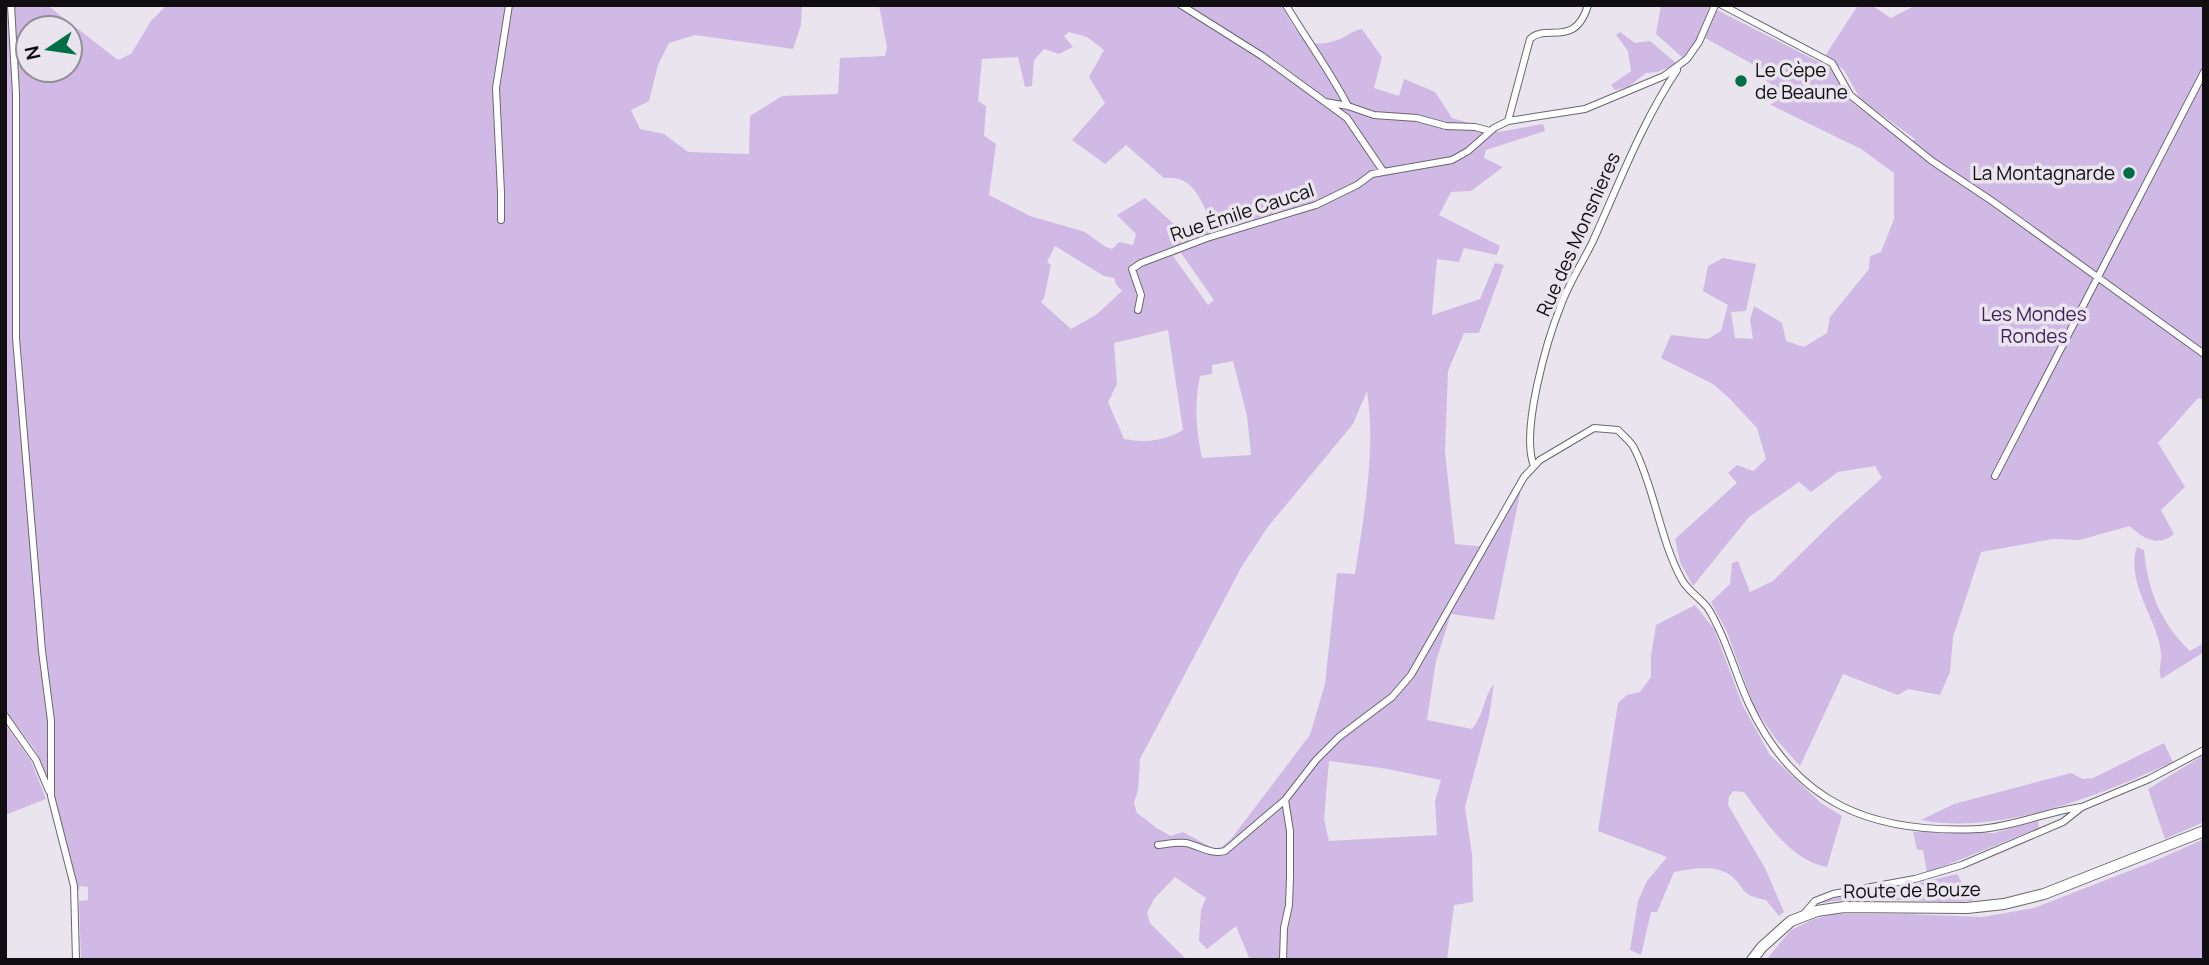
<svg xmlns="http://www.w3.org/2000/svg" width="2209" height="965" viewBox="0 0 2209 965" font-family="Manrope,sans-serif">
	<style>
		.green { fill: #d1b9e5; fill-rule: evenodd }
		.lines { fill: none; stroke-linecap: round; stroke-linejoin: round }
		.street-casing { stroke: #6a666e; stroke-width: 8 }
		.primary-casing { stroke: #6a666e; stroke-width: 12 }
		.street { stroke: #fff; stroke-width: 6 }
		.primary { stroke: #fff; stroke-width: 10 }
		.poi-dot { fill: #006e46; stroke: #e9e4ed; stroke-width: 2.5 }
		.labels { text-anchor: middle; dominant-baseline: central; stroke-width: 7; stroke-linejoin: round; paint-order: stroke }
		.poi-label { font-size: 19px; fill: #100e11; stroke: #e9e4ed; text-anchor: start }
		.street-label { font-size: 19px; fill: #100e11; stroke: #e9e4ed }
		.park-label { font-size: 19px; fill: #421c5a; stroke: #e9e4ed }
	</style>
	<rect width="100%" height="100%" fill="#e9e4ed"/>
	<!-- green -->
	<path class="green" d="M5 5H47L118 60 131 54 151 21 167 5H802L801 25 793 49 695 35 669 43 658 65 649 101 631 110 640 129 664 134 688 152 749 154 750 116 782 96 838 94 840 58 885 56 887 47 879 5H1281C1295 28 1303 53 1337 40 1347 37 1350 31 1362 29L1382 57 1374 88 1399 96 1404 79 1435 92 1452 118 1499 132 1543 124 1545 131 1486 150 1484 158 1503 167 1471 191 1451 192 1439 215 1500 246 1497 255 1464 248 1459 262 1437 259 1432 315 1480 299 1495 263 1504 265 1479 333H1464L1448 371 1445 452 1455 544 1488 547 1521 489 1494 620 1451 614 1436 661 1427 720 1472 729C1484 715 1485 693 1494 684L1489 717 1465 807 1472 854 1473 902 1454 905 1447 960H1250L1236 926 1207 949 1199 941 1201 910 1206 898 1175 877 1154 899 1147 913 1150 923 1187 960H81L79 901 88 900V887L80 886 77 894 46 773 36 751 5 710ZM28 28H70V70H28ZM1069 32 1087 37 1104 50 1089 77 1105 103 1072 140 1105 164 1126 145 1164 178C1196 174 1202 205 1214 228L1185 234 1145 198 1117 215 1136 234 1133 245 1119 242 1112 249 1104 246 1085 232 1030 216 989 195 996 144 984 136 986 106 978 101 982 59 1018 57 1025 87 1032 86 1034 60 1044 49 1059 54 1073 47 1064 36ZM1055 246 1104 276 1114 278 1116 284 1122 291 1096 315 1071 329 1041 302 1044 298 1051 265 1047 262ZM1181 253 1214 300 1208 305 1173 256ZM1168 330 1183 430C1164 441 1145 443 1124 439L1108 402 1117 384 1114 343ZM1233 361 1247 416 1251 455 1202 458C1196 431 1194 403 1200 376L1212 374V365ZM1367 391C1376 453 1364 513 1355 574L1337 573 1325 684 1310 735 1231 839 1223 846 1214 849 1183 832 1171 836 1158 829 1137 813 1134 803 1138 790 1140 759 1242 566 1267 528 1353 424ZM1329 761 1382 768 1441 780 1435 801 1437 835 1329 841 1324 819Z
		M1661 5H1710L1696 41 1683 58 1656 34Z
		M1858 5H1871L1891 18 1916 5H2204V400L2198 398 2158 443 2185 487 2161 510 2174 534C2158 548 2142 538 2130 526L2079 540 2053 539 1981 552 1953 637 1950 672 1940 695 1908 689 1898 695 1843 674 1800 766 1775 738 1754 707 1727 632 1711 602 1730 584 1732 563 1738 561 1750 592 1773 581 1835 520 1882 478 1875 466 1838 472 1811 492 1799 482 1749 517 1693 586 1680 562 1675 539 1737 483 1728 473 1737 465 1753 471 1766 459 1757 428 1729 398 1713 384 1661 358 1671 335 1708 339 1721 331 1728 305 1703 291 1708 266 1723 258 1756 264 1746 311 1731 312 1735 338 1753 339 1750 320 1754 306 1782 323 1786 341 1804 347 1827 333 1830 317 1869 269 1870 256 1881 252 1894 219V173L1861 149 1771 105 1781 93 1762 77 1767 72 1705 38 1717 10 1819 62 1832 70 1848 99 1908 145 1915 139 1860 99 1844 70 1825 56Z
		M1620 32 1635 43 1650 41 1677 64 1657 72 1646 73 1628 87 1615 90 1611 85 1631 71 1628 51 1616 35Z
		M2137 547 2144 550C2148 591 2160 622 2190 651L2204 643V652L2161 679C2158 667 2162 662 2161 652 2157 618 2125 582 2137 547Z
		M1695 605 1714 629 1743 706 1770 755 1821 803 1842 816 1827 867C1790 861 1765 820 1744 792L1733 791 1729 797 1728 805 1765 868 1784 912 1779 916 1766 900C1737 894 1749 890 1730 875 1716 864 1690 869 1674 872L1657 912H1651L1641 955 1630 950 1638 901 1647 881 1667 857 1598 831 1618 703 1627 695 1640 692 1651 677V656L1656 625Z
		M5 724 31 761 46 799 5 815Z
		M2164 743 2173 762C2102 794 2001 836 1921 820L1954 804 2071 773 2083 779 2093 778Z
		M2204 755V822L2165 839 2148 789Z
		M2038 821 2039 828 1927 873 1923 850H1917L1913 832 1994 833Z
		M2204 839V960H1766L1791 930 1814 919 1835 914H1907L1982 917 2034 908 2152 862Z
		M1957 874 1973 901C1923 904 1869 894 1822 903L1821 901 1849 895 1889 890Z"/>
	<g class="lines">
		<!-- street casing -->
		<g class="street-casing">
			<path id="street" d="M11 5 16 94V338L42 651 51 721V796L74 886 76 960
				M1181 5 1262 56 1347 118 1383 171
				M1286 5C1306 39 1330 71 1348 106
				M1722 5 1832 63 1850 95 1932 161 1992 201 2204 354
				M1325 102 1348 106 1374 115 1417 118 1446 126 1475 127 1490 131
				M1508 121 1530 39C1546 23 1575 49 1588 5
				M501 220V193L496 88 509 5
				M1138 310 1141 295 1132 269 1141 263 1207 238 1316 205 1357 185 1372 174 1452 160 1468 151 1494 128 1508 121 1585 109 1664 76 1687 59 1699 42 1715 5
				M1534 466C1520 432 1547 340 1561 305 1569 283 1582 263 1592 243 1619 184 1641 124 1677 70
				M1995 476 2204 72
				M5 716 36 760 49 791
				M1158 845C1167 844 1177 842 1186 843 1200 846 1211 855 1225 851L1285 800 1316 760 1339 737 1392 697 1411 675 1524 477 1540 460 1594 428 1618 430C1623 436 1632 442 1635 450 1655 490 1660 540 1682 580 1688 591 1699 597 1707 607 1711 612 1714 619 1717 625 1730 651 1737 678 1749 704 1796 805 1873 834 1979 829 2014 827 2047 811 2082 807
				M1803 915 1815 901 1833 894 1915 879 1962 865 2063 822 2082 807 2149 779 2204 750
				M1283 960 1284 928 1289 905 1290 877V831L1285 800"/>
		</g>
		<!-- primary casing -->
		<g class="primary-casing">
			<path id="primary" d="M1752 960 1762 947 1791 921 1817 911 1844 907 1967 908 2004 904 2044 894 2204 831"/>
		</g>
		<!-- street -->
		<use href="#street" class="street"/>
		<!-- primary -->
		<use href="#primary" class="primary"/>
	</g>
	<!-- markers -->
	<g class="poi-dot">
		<circle cx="1741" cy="81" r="7"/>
		<circle cx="2129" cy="173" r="7"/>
	</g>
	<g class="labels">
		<!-- poi labels -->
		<g class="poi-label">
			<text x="1755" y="70">Le Cèpe<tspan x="1755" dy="22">de Beaune</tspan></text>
			<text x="2115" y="173" text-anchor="end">La Montagnarde</text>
		</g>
		<!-- street labels -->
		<g class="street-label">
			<text transform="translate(1242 212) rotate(-18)">Rue Émile Caucal</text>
			<text transform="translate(1578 234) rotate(-66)">Rue des Monsnieres</text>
			<text transform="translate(1912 890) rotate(-1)">Route de Bouze</text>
		</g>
		<!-- park labels -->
		<g class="park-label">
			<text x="2034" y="314">Les Mondes<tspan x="2034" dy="22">Rondes</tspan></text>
		</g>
	</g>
	<!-- border -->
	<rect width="2209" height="965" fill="none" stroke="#100e11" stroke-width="14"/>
	<!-- north arrow -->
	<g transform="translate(49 49) rotate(257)"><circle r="33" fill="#e9e4ed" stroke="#928e95" stroke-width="2"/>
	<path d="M0-5L12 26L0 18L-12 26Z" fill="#006e46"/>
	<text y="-10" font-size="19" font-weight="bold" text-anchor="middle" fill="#100e11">N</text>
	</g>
</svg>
